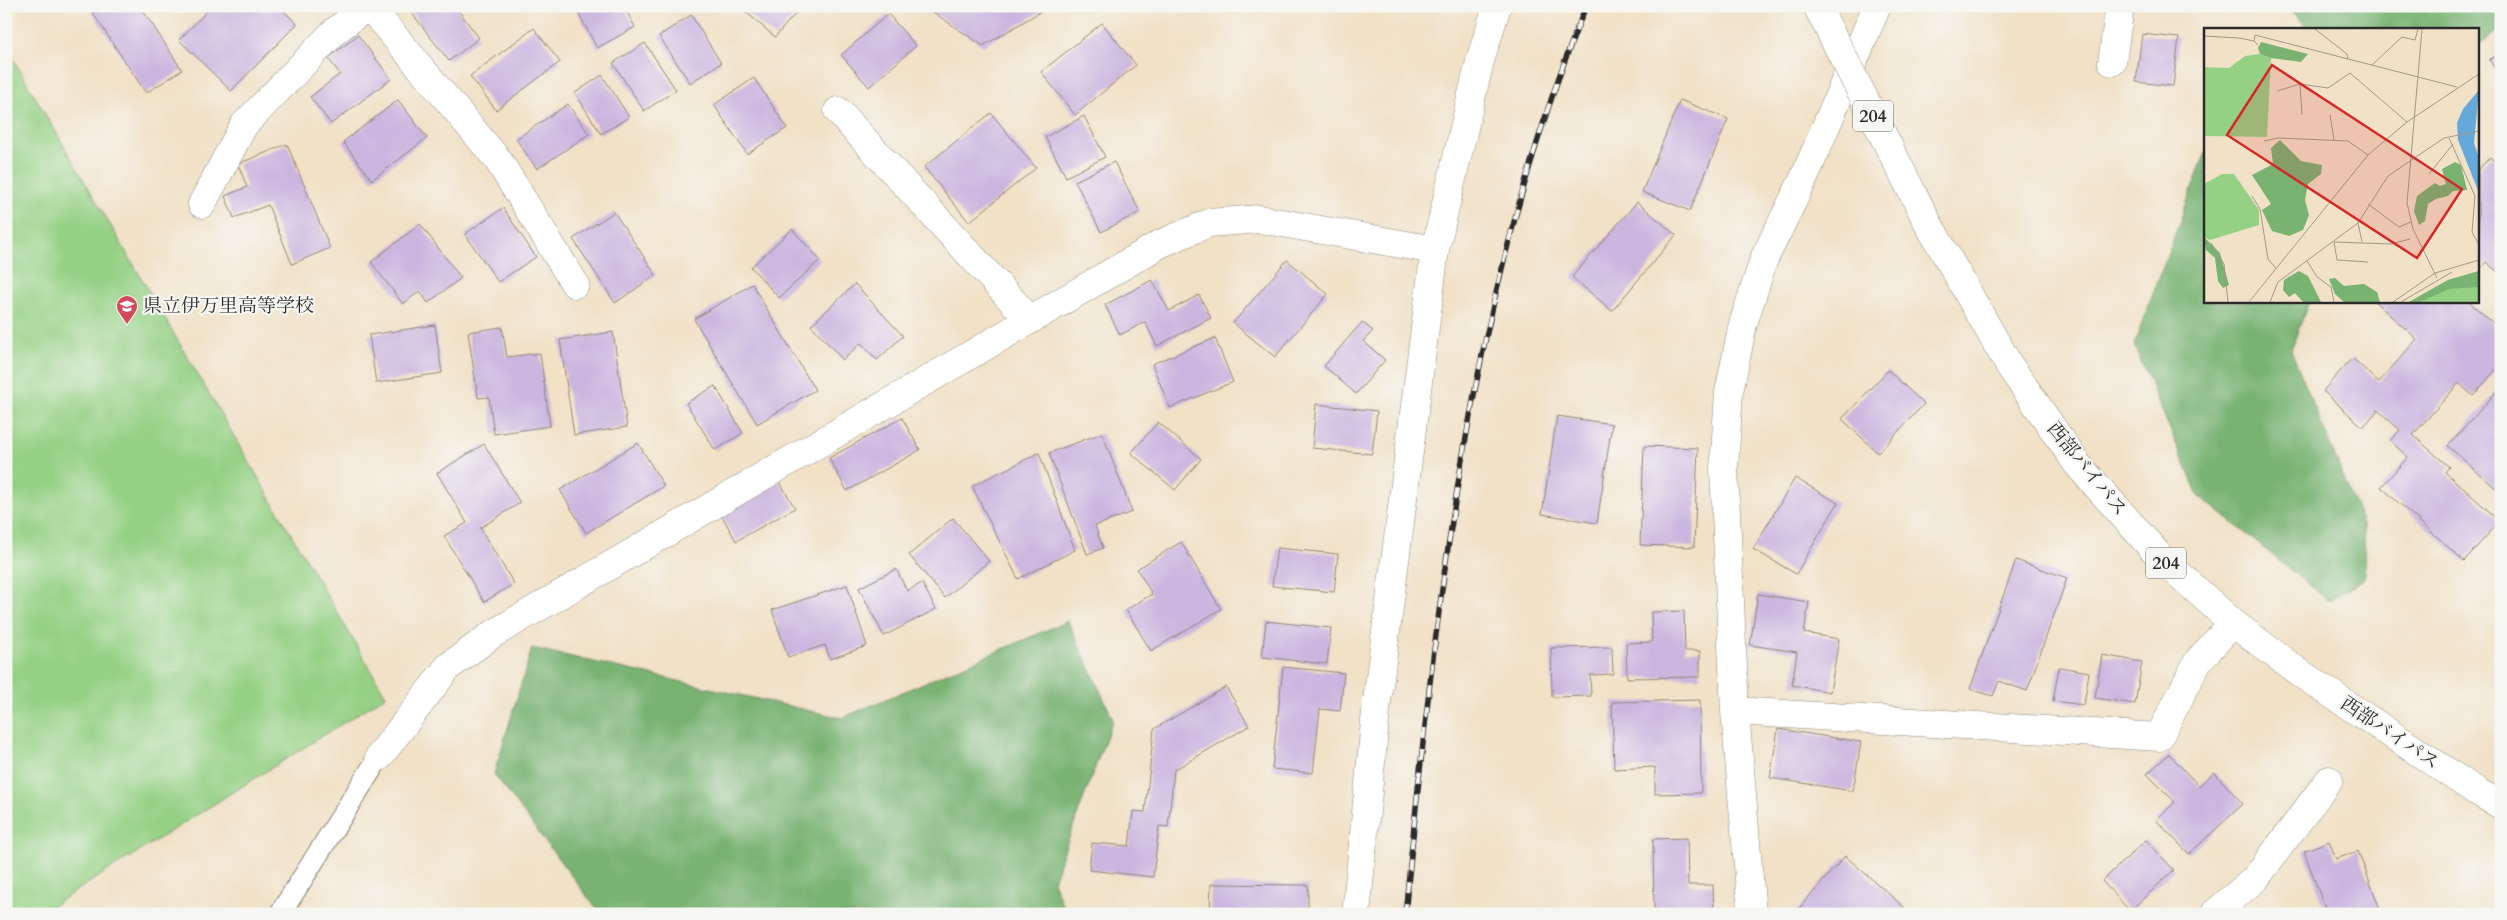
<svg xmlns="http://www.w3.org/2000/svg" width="2507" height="920" viewBox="0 0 2507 920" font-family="Cardo,'Noto Serif JP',serif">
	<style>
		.green { fill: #95d185; stroke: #607e58 }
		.forest { fill: #78b372; stroke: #526f4e }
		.building { fill: #cbb6df }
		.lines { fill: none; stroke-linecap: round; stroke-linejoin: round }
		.lane-casing { stroke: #8e8678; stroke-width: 23 }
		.street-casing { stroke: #8e8678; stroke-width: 29 }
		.secondary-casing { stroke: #8e8678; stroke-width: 29 }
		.highway-casing { stroke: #8e8678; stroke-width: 29 }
		.lane { stroke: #fff; stroke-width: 21 }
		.street { stroke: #fff; stroke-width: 28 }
		.secondary { stroke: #fff; stroke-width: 28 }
		.highway { stroke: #fff; stroke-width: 28 }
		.rail-casing { stroke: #2b2b2b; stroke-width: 5.5 }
		.rail { stroke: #f6f6f2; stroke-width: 4; stroke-dasharray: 11; stroke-linecap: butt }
		.highway-bridge-casing { stroke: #8e8678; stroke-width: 29; stroke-linecap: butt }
		.highway-bridge { stroke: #fff; stroke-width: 28 }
		.labels { text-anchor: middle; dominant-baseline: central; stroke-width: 4.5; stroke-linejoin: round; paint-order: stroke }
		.shield { fill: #f6f6f2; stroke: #686867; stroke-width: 1 }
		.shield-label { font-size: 18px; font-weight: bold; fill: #2b2b2b }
		.poi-label { font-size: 19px; fill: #2b2b2b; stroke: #f6f6f2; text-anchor: start }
		.street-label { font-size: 19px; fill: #2b2b2b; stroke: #f6f6f2 }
		.inset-road { fill: none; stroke: #a29888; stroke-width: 1 }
		.view { fill: #d62828; fill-opacity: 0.15; stroke: #d62828; stroke-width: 2.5 }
		.inset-edge { fill: none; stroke: #2b2b2b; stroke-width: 2.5 }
	</style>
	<rect width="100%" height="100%" fill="#f6f6f2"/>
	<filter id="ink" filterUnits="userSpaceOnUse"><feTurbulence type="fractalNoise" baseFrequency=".02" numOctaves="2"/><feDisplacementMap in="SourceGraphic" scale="10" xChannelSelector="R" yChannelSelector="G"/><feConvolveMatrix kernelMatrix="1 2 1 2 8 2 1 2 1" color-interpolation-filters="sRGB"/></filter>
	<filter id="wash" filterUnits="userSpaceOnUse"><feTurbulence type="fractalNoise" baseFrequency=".0096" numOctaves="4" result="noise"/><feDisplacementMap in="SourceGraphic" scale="20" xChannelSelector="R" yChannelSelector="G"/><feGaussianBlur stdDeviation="1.12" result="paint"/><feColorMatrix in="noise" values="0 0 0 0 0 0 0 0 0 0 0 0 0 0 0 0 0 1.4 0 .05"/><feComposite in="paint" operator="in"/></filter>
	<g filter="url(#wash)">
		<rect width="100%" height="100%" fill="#f1e1c6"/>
		<!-- green -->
		<path class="green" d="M6 47 386 696 39 914H6Z"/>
		<!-- forest -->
		<path class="forest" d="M2279 6H2501V29L2478 45V29H2308L2292 10Z
			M2206 151V301H2309L2291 350 2364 527 2365 578 2329 601 2198 495 2134 345Z
			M1068 621 1113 719 1053 881 1066 914H598L599 912 494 774 532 648 842 718Z"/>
		<g id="blocks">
			<!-- building -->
			<path class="building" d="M88 6H140L182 70 146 93Z
				M212 6H279L297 24 231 91 179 40Z
				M418 6H455L479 38 449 61 411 12Z
				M586 6H624L635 27 597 48 577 11Z
				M739 6H802L775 37Z
				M924 6H1050L983 46Z
				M888 14 916 46 869 87 841 55Z
				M691 15 721 63 690 83 659 36Z
				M1102 23 1136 65 1075 115 1041 72Z
				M534 28 560 62 496 110 470 76Z
				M2142 34 2179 38 2173 86 2136 82Z
				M358 35 391 79 331 124 310 97 340 74 328 58Z
				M645 43 676 90 644 111 613 63Z
				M2501 53V78L2489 60Z
				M602 75 629 117 601 134 575 93Z
				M754 78 787 128 747 154 714 105Z
				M398 100 427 138 372 180 343 142Z
				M1680 100 1728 119 1690 211 1642 192Z
				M568 104 589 134 537 169 516 139Z
				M991 113 1036 168 969 222 924 167Z
				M1084 116 1105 157 1066 177 1045 137Z
				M287 144 330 248 292 264 268 205 234 218 225 196 247 187 238 164Z
				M2490 157 2501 166V230L2497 234 2501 237V271L2499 273 2486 262 2478 271V170Z
				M1114 162 1140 212 1101 232 1075 181Z
				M1637 202 1676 235 1612 311 1572 277Z
				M503 208 536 257 498 282 465 234Z
				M614 212 656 275 615 303 573 239Z
				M420 224 461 278 428 303 420 291 403 304 371 262Z
				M792 229 820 260 779 298 751 267Z
				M1287 260 1328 294 1275 357 1233 323Z
				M1152 280 1169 311 1199 295 1211 318 1157 346 1145 322 1120 335 1105 305Z
				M752 284 815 390 757 424 694 319Z
				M855 284 903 336 877 360 861 343 843 360 811 325Z
				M2374 301H2468L2501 330V364L2473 396 2459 383 2413 435 2449 467 2445 472 2500 521 2464 561 2381 487 2408 457 2390 441 2400 430 2378 410 2363 427 2323 391 2352 358 2379 382 2417 339Z
				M1362 322 1373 331 1363 341 1385 360 1356 394 1324 366Z
				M435 325 442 373 376 383 369 335Z
				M502 327 507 357 540 353 550 426 494 434 489 397 478 398 468 332Z
				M613 332 627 427 574 435 560 340Z
				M1215 338 1233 382 1170 408 1152 364Z
				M1888 370 1924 404 1878 453 1842 419Z
				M715 386 743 433 715 450 686 403Z
				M2501 387V493L2448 446Z
				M1316 404 1377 411 1372 454 1312 448Z
				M1557 416 1612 424 1597 523 1542 514Z
				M902 418 920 450 847 491 829 458Z
				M1158 422 1201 459 1175 490 1131 453Z
				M1102 433 1132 512 1095 526 1103 548 1087 554 1049 453Z
				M638 443 664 486 586 533 560 490Z
				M484 444 520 503 480 528 514 584 484 602 444 536 467 523 437 473Z
				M1644 446 1698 448 1694 547 1640 545Z
				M1039 453 1075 550 1018 579 972 486Z
				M1795 478 1838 503 1796 574 1753 549Z
				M779 481 795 508 736 541 721 514Z
				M953 518 989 561 945 598 909 555Z
				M1181 542 1221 609 1151 651 1126 610 1152 594 1137 569Z
				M1277 548 1338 554 1334 592 1272 586Z
				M2016 560 2067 578 2027 691 1999 681 1993 696 1970 689Z
				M896 569 907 591 922 583 936 609 884 636 859 588Z
				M847 585 867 646 830 659 825 645 788 657 772 610Z
				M1758 594 1809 602 1804 633 1839 639 1830 692 1792 685 1797 652 1750 645Z
				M1684 611 1685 651H1700V677L1627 678 1626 643 1652 642 1651 612Z
				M1266 621 1331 628 1327 664 1262 657Z
				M1612 647 1613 674 1590 675 1591 696 1552 697 1551 648Z
				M2102 655 2142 662 2135 704 2095 698Z
				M1283 667 1344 673 1340 711 1320 709 1313 773 1272 769Z
				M2059 667 2089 672 2084 705 2053 701Z
				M1226 687 1249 726 1174 770 1168 827 1159 826 1153 877 1089 870 1092 843 1129 846 1133 811 1145 812 1154 729Z
				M1700 700 1701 793 1655 794V767L1614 769 1612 702Z
				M1778 729 1861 742 1853 791 1770 778Z
				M2169 754 2199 786 2214 772 2243 804 2189 854 2156 820 2175 802 2147 774Z
				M1687 838 1688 885H1713L1714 914H1654L1653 839Z
				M2146 840 2174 870 2130 911 2102 881Z
				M2329 841 2336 859 2358 851 2380 909 2368 914H2327L2304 851Z
				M1845 856 1904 907 1898 914H1871L1864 908 1858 914H1794Z
				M1211 884 1308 885V914H1210Z"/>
		</g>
	</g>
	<g filter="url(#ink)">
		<use href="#blocks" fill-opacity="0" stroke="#8e8678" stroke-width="1"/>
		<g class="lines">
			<!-- lane casing -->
			<g class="lane-casing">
				<path id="lane" d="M280 914 379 757"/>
			</g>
			<!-- street casing -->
			<g class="street-casing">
				<path id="street" d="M369 6 498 160 575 284
					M2112 62 2120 6
					M838 111 1030 320
					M202 204 244 125 334 32 368 6
					M1735 711 2159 737 2198 661 2233 623
					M379 757 448 667 493 634 1160 244 1209 223 1259 219 1435 250
					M1752 914 1735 711 1724 469 1729 392 1743 324 1764 259 1804 178 1877 6
					M2214 914 2255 879 2329 780"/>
			</g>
			<!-- secondary casing -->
			<g class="secondary-casing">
				<path id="secondary" d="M1356 914 1377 701 1435 250 1480 61 1497 6"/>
			</g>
			<!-- highway casing -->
			<g class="highway-casing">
				<path id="highway" d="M1929 225 2009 365 2078 465 2162 559 2233 623 2300 673 2476 791 2501 805"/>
			</g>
			<!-- lane -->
			<use href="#lane" class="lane"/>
			<!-- street -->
			<use href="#street" class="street"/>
			<!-- secondary -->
			<use href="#secondary" class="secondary"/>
			<!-- highway -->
			<use href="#highway" class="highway"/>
			<!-- rail casing -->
			<g class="rail-casing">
				<path id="rail" d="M1405 914C1436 608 1469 293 1586 6"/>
			</g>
			<!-- rail -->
			<use href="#rail" class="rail"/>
			<!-- highway-bridge casing -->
			<g class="highway-bridge-casing">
				<path id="highway-bridge" d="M1817 6 1929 225"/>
			</g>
			<!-- highway-bridge -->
			<use href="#highway-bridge" class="highway-bridge"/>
		</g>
	</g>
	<!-- icons -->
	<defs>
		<g id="school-pin" transform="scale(1.125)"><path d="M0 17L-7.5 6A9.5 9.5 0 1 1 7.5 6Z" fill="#d1495b" stroke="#f6f6f2"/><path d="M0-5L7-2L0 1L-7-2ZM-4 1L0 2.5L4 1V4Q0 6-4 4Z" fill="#fff"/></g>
	</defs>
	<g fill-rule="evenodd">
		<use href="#school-pin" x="127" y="306"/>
	</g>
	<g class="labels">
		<!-- shield labels -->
		<g class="shield">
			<rect x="1853" y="100.5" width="40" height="31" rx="4"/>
			<rect x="2146" y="547.5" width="40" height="31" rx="4"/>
		</g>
		<g class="shield-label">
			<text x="1873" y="116">204</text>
			<text x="2166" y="563">204</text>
		</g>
		<!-- poi labels -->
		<g class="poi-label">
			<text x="143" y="306">県立伊万里高等学校</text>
		</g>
		<!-- street labels -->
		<g class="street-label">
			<text transform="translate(2087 469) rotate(51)">西部バイパス</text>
			<text transform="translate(2390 733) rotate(34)">西部バイパス</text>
		</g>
	</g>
	<!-- overview -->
	<g transform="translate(2204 28)">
		<rect width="275" height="275" fill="#f1e1c6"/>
		<path d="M56 26 67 30 63 109 0 108V39L25 40 41 28ZM18 146H30L55 182V197L6 212 0 209V156ZM275 243V274H205L244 252Z" fill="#95d185"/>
		<path d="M57 14 104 26 97 34 67 30 56 26 54 20ZM76 112 97 133 118 137 117 146 104 156 101 172 105 187 99 202 85 208 68 203 58 182 67 176 48 147 69 136 67 120ZM251 134 257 137 263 162 249 163 244 168 232 171 224 176 221 193 215 197 210 183 213 168 231 155 236 158 242 156 238 141ZM0 209 16 225 25 257 19 260 14 253 11 230 2 222ZM95 243 104 248 117 274H99L91 265 85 269 79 262 80 252ZM275 243V259L245 261 216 274H205L244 252ZM131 250 140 258 160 256 173 264 176 274H140L131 266 125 251Z" fill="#78b372"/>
		<path d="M275 62 270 115 275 130V165L254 112 253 95 259 81Z" fill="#65a9da"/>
		<path class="inset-road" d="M111 1 143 26 144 31M218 1 203 175 209 201 233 250M0 8 35 10 50 13 54 17M50 13 51 7 253 59M168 37 198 9 211 12 214 1M96 56 98 87M73 63 96 56 124 60 146 45 203 94M126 87 130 112M245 110 271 168 268 204 275 217M60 113 74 110 144 113 164 127M225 146 249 116M48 168 56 181 64 231 72 240M164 176 195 199 207 194M154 195 158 214M7 215 20 236 24 274M103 233 113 249 127 259 130 274M164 234 133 232 130 214 187 216 206 211M45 274 164 127 203 94 275 46M66 274 74 254 154 195 184 148 240 110 275 103M189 274 231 245 275 232M197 274 248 244"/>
		<path class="view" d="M68 37 258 161 213 230 23 107Z"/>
		<rect width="275" height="275" class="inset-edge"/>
	</g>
	<!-- margin -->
	<rect width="2507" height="920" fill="none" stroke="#f6f6f2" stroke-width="25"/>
</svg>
